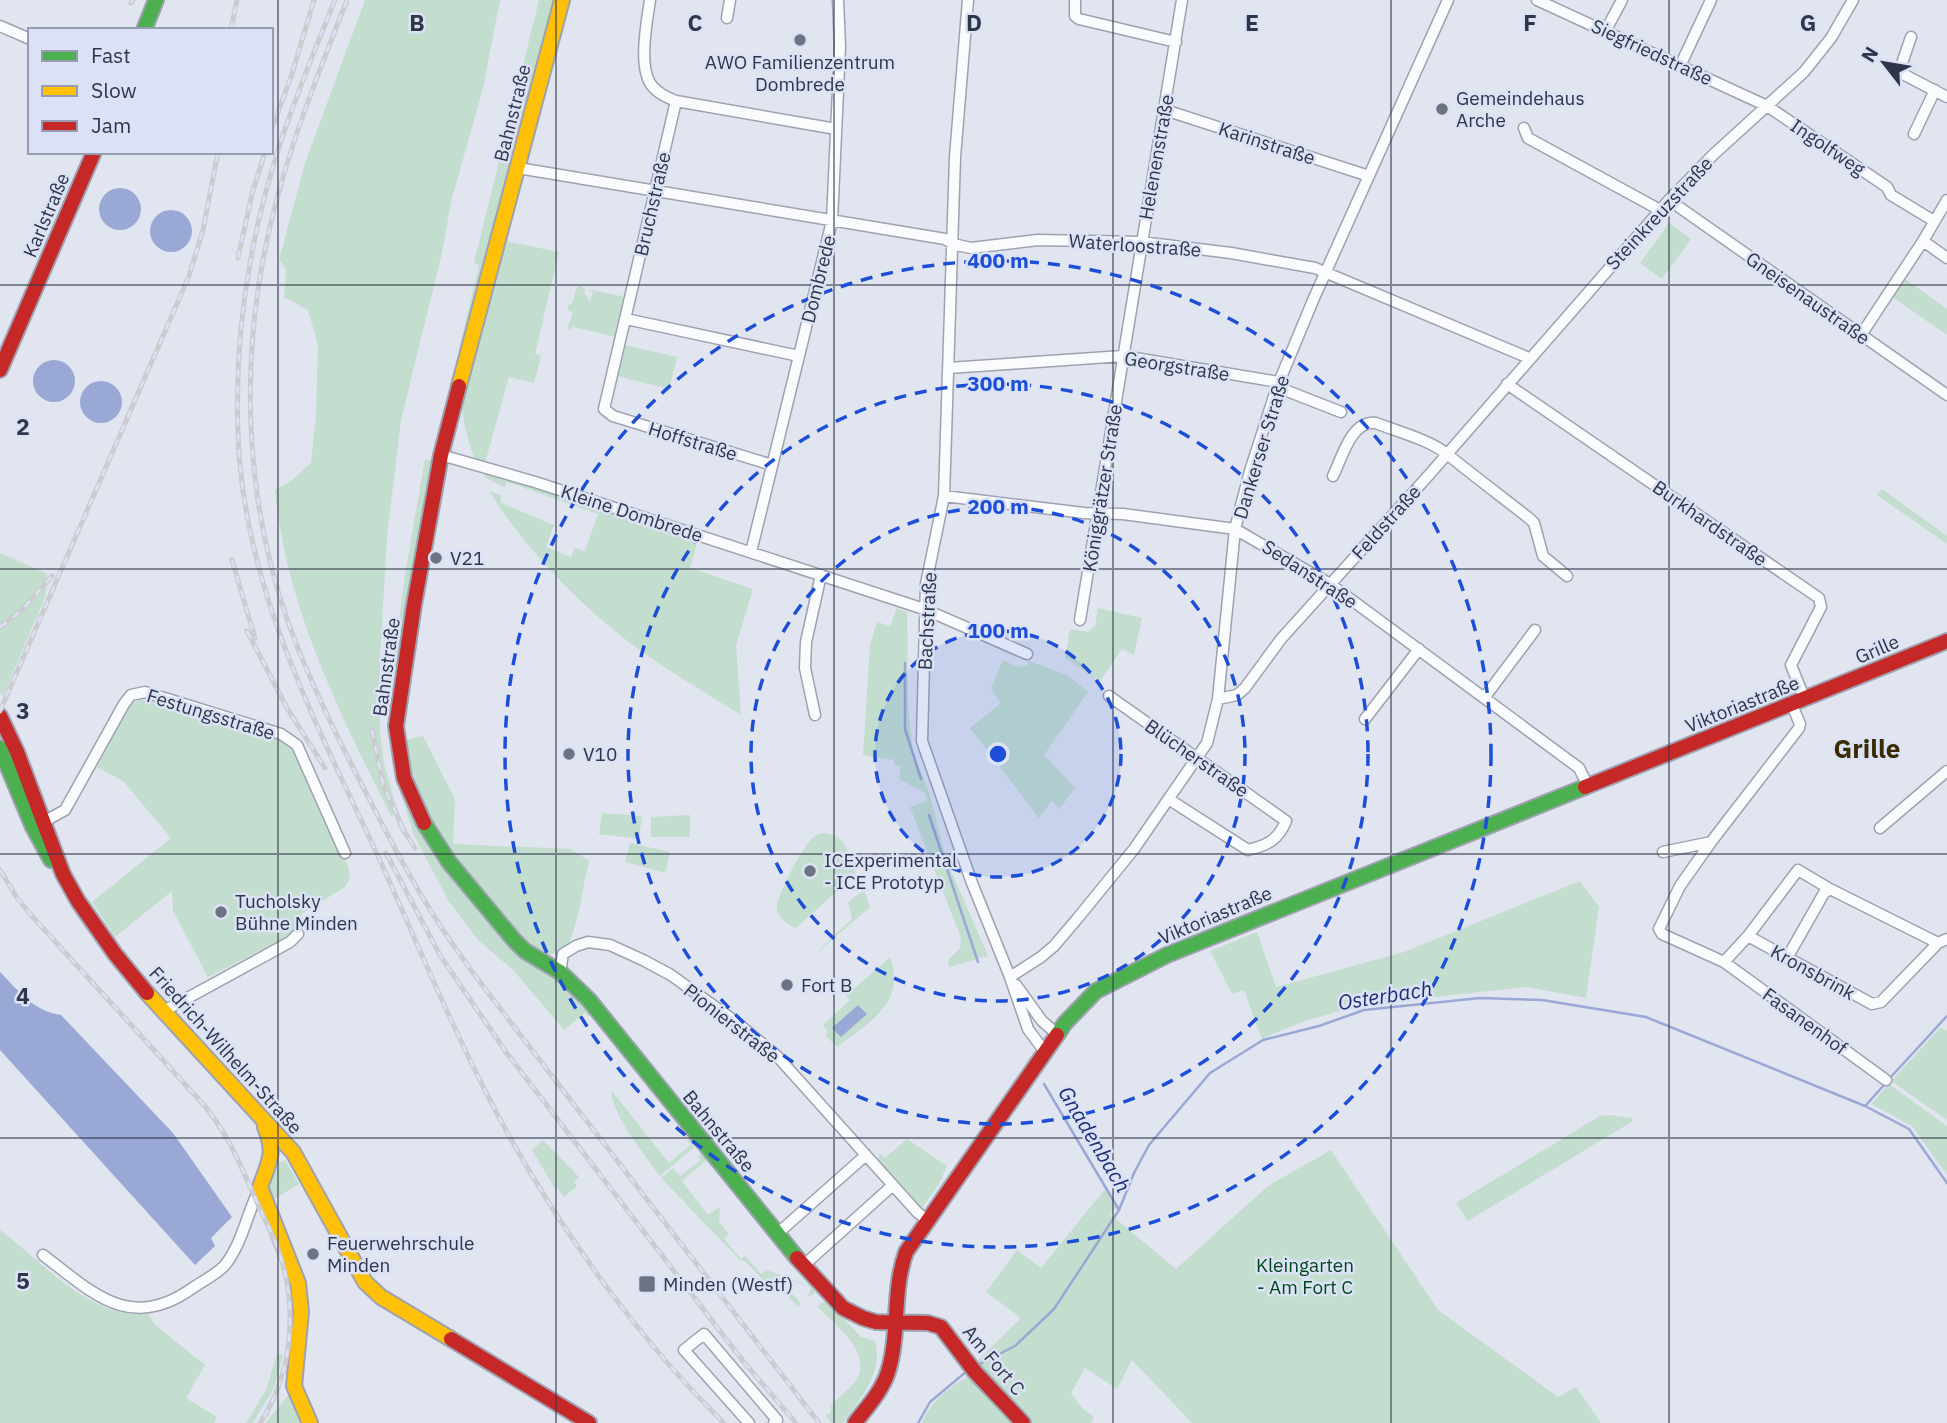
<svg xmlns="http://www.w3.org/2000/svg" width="1947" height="1423" viewBox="0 0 1947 1423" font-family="'IBM Plex Sans',sans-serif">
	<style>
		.green { fill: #c3dece }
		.water { fill: #9aa8d5 }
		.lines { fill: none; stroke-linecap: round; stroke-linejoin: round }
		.stream { stroke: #9aa8d5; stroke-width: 2.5 }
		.street-casing { stroke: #9ea2b0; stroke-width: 13 }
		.fast-casing { stroke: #9ea2b0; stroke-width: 18 }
		.slow-casing { stroke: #9ea2b0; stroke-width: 18 }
		.jam-casing { stroke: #9ea2b0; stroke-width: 18 }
		.street { stroke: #fafbfd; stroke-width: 10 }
		.fast { stroke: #4caf50; stroke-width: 14 }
		.slow { stroke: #ffc107; stroke-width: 14 }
		.jam { stroke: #c62828; stroke-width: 14 }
		.rail-casing { stroke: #caccd0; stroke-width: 5 }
		.rail { stroke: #dbe2f6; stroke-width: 2.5; stroke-dasharray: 8; stroke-linecap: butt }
		.grid { fill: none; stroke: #2f3649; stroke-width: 2; stroke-opacity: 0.55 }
		.ring { fill: none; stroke: #1d4ed8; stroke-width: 3.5; stroke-dasharray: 12 9 }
		.poi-dot { fill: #6d7383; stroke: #dbe2f6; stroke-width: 2.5 }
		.labels { text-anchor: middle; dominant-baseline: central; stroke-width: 5; stroke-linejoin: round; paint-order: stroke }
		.street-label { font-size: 19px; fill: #2f3649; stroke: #dbe2f6 }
		.poi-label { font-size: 19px; fill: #2f3649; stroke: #dbe2f6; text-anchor: start }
		.park-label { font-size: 19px; fill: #00471b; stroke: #dbe2f6 }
		.water-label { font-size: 21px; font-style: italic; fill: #1e2c71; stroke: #dbe2f6 }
		.district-label { font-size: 26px; font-weight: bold; fill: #3a2c02; stroke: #dbe2f6 }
		.grid-label { font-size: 23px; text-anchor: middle; font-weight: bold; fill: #2f3649; stroke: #dbe2f6; stroke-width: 5; stroke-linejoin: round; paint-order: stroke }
		.centre { fill: #1d4ed8; stroke: #dbe2f6; stroke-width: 3.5 }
		.ring-label { font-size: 21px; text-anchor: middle; font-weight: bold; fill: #1d4ed8; stroke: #dbe2f6; stroke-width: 5; stroke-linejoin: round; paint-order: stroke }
	</style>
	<rect width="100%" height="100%" fill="#e1e5f0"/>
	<!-- green -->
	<path class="green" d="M365 0H500L483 88 451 202 442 253 401 420 387 537 380 659V734L384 764 398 813 391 816C339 712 286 607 275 490L291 481 311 463 316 414 318 345 308 310 284 297 286 269 279 260 305 163Z
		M539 0H562L458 376V353L479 265 474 263Z
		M1669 223 1691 239 1662 279 1640 263Z
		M501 240 559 252 535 354 541 356 534 383 509 377 485 463 475 460C467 438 461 417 462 393Z
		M1904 278 1947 309V335L1891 296Z
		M578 284 585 289 584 293 590 302 593 292 588 289 625 297 616 337 573 327 569 331 568 326 573 312 567 310 569 304H572Z
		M625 345 677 357 669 389 617 376Z
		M425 459 436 462 401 741 423 736 455 799 453 844 571 849 589 861C582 890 579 919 568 947L550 955 532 950 450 870 563 980 592 1014 588 1017 585 1013 564 1030 513 970 478 940 448 900 414 835 396 778 388 726 389 695 405 575Z
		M485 472 699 537 690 568 753 589 736 645 741 715C708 694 673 674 641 651 585 611 525 549 489 491L501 495V503L554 525 546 547 571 557 575 548 585 551 598 514 507 482 504 487 484 477Z
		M1882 489 1947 536V544L1877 495Z
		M0 553 47 574 46 595 3 696 0 692Z
		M897 608 907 612 908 705 913 752 930 795 946 859 988 956 949 967 948 960 960 948 961 938 910 807 927 801 925 793 899 779 901 766 894 765V760L863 755 870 645 877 622 890 626Z
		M1098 608 1142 618 1134 655 1122 649 1100 681 1065 658 1070 629 1088 632 1095 626Z
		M1003 660 1017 667 1027 665 1029 661 1067 675 1088 692 1044 755 1075 788 1059 809 1052 800 1039 818 970 728 1001 703 991 689Z
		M142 698 279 737 299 753 348 866 350 878 345 887 303 913 293 934 208 977 173 911 172 891 115 937 92 902 171 838 123 781 97 767 129 706Z
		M602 813 642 816 639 839 599 834Z
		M690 815V837H651V817Z
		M824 833C847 834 849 855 856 874L796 928C787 924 779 919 777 909 775 897 801 851 810 841 813 836 818 834 824 833Z
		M630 843 670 852 665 873 625 862Z
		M1580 881 1599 907 1586 998 1527 987 1361 1005 1302 1022 1262 1039 1244 990 1232 994 1210 951 1257 932 1276 987 1404 952Z
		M864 890 870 907 818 952V951L852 919 848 902Z
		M890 957C907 1003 869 1022 837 1047L826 1036 827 1030 823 1025 850 1000 846 996Z
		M1941 1027 1947 1031V1120L1891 1081Z
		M1889 1084 1947 1126V1175L1912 1126 1871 1104Z
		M611 1090 669 1163 691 1145 687 1141 691 1137 698 1144 660 1176C645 1156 612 1115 611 1090Z
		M1609 1115 1632 1118 1633 1121 1468 1221 1456 1203 1600 1116Z
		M907 1139 947 1166 939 1184 922 1208 877 1161 880 1153 885 1158Z
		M543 1140 579 1177 574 1182 577 1186 564 1197 557 1187H554L532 1150Z
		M1331 1150 1438 1310 1558 1397 1576 1387 1601 1423H1192L1132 1360 1117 1389 1085 1368 1071 1393 1083 1409 1094 1417 1091 1423H1027L974 1364 1021 1318 986 1292 1017 1250 1041 1268 1105 1189 1116 1208 1110 1214 1176 1269 1268 1186Z
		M703 1152 709 1158 682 1181 708 1215 720 1207 719 1222 729 1234 724 1239 741 1259 745 1256 761 1274 767 1270 813 1287 815 1293 808 1297 811 1287 788 1279 782 1283 800 1302 799 1308 770 1277 765 1282 746 1262 740 1260 661 1178 673 1168 680 1176 701 1160 698 1156Z
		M285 1160 299 1184 271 1201 266 1187 275 1163Z
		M0 1230C35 1256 68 1294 110 1309 122 1313 136 1312 148 1313L154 1324 205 1365 186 1398 217 1417 214 1423H0Z
		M824 1302 829 1303 861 1337 875 1341C884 1372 860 1399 843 1423H832L826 1416 831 1412 830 1406C838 1398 847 1391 854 1383 876 1354 835 1325 817 1306Z
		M277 1354 283 1355 274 1388 253 1423H246L266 1390Z
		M969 1376 1016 1423H922C930 1401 950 1387 969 1376Z
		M291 1392 304 1423H266L268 1420Z"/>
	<!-- water -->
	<path class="water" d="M99 209a21 21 0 1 1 42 0a21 21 0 1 1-42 0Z
		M150 231a21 21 0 1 1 42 0a21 21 0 1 1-42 0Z
		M33 381a21 21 0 1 1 42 0a21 21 0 1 1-42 0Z
		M80 402a21 21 0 1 1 42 0a21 21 0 1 1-42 0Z
		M0 972C19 991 33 1011 61 1015L173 1133 232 1217 211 1238 215 1246 195 1265 0 1050Z
		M858 1005 867 1014 841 1037 832 1028Z"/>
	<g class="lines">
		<!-- stream -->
		<path class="stream" d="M905 663V729L921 779
			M929 815 978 962
			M1890 1078 1947 1016
			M1044 1084 1119 1210
			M1866 1105 1885 1084
			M976 1366 1015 1346 1054 1309 1119 1210 1134 1173 1149 1145 1210 1073 1263 1040 1319 1026 1364 1010 1480 998 1542 1000 1646 1017 1865 1106 1909 1129 1947 1183
			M918 1423 930 1402 967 1371"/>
		<!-- street casing -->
		<g class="street-casing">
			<path id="street" d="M650 0C647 21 637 70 653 87 659 94 668 98 676 101L836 129
				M968 0 955 157 944 496 926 584 922 741 972 883 1010 977 1028 1029 1045 1052
				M1075 0V16L1079 19 1176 42
				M1537 0 1767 106 1887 187 1891 195 1934 221
				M727 18 730 0
				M0 26 30 39
				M1606 30 1622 0
				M1911 37 1899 72 1947 97
				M1681 64 1711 0
				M676 101 604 409 613 416 772 465
				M1165 110 1369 176
				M1524 128 1528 138 1660 210
				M1914 134 1935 90
				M518 168 945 239 953 244 971 248 1038 240 1141 242 1231 253 1315 268 1529 358
				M1669 200 1947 395
				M1947 200 1923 241 1947 258
				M626 319 799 356
				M1861 335 1923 241
				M949 368 1123 356 1279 382
				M1507 384 1819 598 1821 607 1791 665 1805 700
				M1277 387 1341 412
				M441 455 535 482 924 609 1027 654
				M1333 476C1342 458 1351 420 1376 423 1398 432 1428 439 1447 454 1474 476 1502 497 1530 519L1534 523 1543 556 1567 576
				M944 496 1084 513 1123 514 1235 529 1330 584 1579 768 1588 786
				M751 552 832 221 840 46 838 0
				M1080 620 1182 0
				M1109 696 1286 821C1278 840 1268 845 1248 850L1170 800
				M1484 698 1535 630
				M1218 699 1237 695 1245 688 1281 639 1428 476 1669 200 1713 155 1804 72 1831 38 1853 0
				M1792 705 1800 724 1799 728 1711 842 1680 886 1659 929 1662 934 1724 962 1886 1080
				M815 715 805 668 806 642 821 575
				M1365 719 1419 649
				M38 825 65 810 124 704 131 695 145 692 281 734 297 745 345 853
				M1880 828 1947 771
				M1663 852 1711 842
				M1748 936 1872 1004 1881 1002 1938 943
				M1787 958 1824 893 1830 889
				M1724 962 1748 936 1798 870 1830 889 1938 943 1947 939
				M560 972 563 954 576 946 588 942 610 945 643 960 671 975 736 1022 777 1056 917 1212 928 1221
				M1010 977 1041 957 1054 946 1077 919 1134 849 1207 743 1218 699 1235 529 1250 471 1277 387 1314 298 1448 0
				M1016 985 1042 1021 1057 1034
				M162 1012 290 942 298 934
				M777 1234 866 1155
				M43 1255C94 1294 131 1333 194 1287 203 1281 217 1274 225 1265 242 1244 248 1211 260 1187
				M803 1266 893 1185
				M749 1423 684 1350 704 1334 777 1420 774 1423"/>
		</g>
		<!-- fast casing -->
		<g class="fast-casing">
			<path id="fast" d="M144 30 156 0
				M0 748 33 827 51 860
				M424 823 449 862 514 940 525 951 560 972 589 1000 797 1258
				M1057 1035 1065 1023 1096 991 1167 955 1585 787"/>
		</g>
		<!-- slow casing -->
		<g class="slow-casing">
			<path id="slow" d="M459 386 562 0
				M147 993 293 1152 365 1282 381 1297 451 1339
				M265 1127C276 1153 269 1162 260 1187L298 1283 301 1312 294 1386 310 1423"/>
		</g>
		<!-- jam casing -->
		<g class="jam-casing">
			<path id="jam" d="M0 370 94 152
				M0 716 17 752 63 874 78 901 115 954 147 993
				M1585 787 1947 641
				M424 823 404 778 396 726 414 605 441 455 459 386
				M797 1258 843 1308 863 1318 876 1322 928 1323 941 1327 975 1372 1023 1423
				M451 1339 589 1423
				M855 1423C867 1407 882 1391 888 1372 900 1333 892 1291 906 1252L1057 1035"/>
		</g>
		<!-- street -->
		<use href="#street" class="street"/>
		<!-- fast -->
		<use href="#fast" class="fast"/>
		<!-- slow -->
		<use href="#slow" class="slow"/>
		<!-- jam -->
		<use href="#jam" class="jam"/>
		<!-- rail casing -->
		<g class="rail-casing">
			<path id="rail" d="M335 0C317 44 299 88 284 132 251 229 234 332 238 434 243 586 315 721 378 856 420 949 459 1045 508 1134 564 1235 642 1343 724 1423
				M347 0C313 87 278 173 262 266 241 381 248 505 286 616 306 674 333 729 361 783 387 834 413 885 445 933 460 955 476 977 492 998L819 1423
				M131 3 133 0
				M231 30 237 0
				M271 131 292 74 314 0
				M238 258 252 194 265 152
				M232 560 255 638
				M0 627 21 611 52 576
				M247 631 287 708 325 768
				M0 711 189 276 203 230 218 152
				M372 730 383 784 405 833
				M400 825 415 848
				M386 853 441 957 506 1052 743 1361 796 1423
				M0 870 18 899 31 915 203 1104C227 1132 240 1164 255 1198 263 1216 273 1234 279 1252 298 1308 293 1373 260 1423"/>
		</g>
		<!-- rail -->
		<use href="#rail" class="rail"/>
	</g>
	<!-- grid -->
	<path class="grid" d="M278 0V1423M556 0V1423M834 0V1423M1113 0V1423M1391 0V1423M1669 0V1423M0 285H1947M0 569H1947M0 854H1947M0 1138H1947"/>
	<!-- distance rings -->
	<circle cx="998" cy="754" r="123" fill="#1d4ed8" fill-opacity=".12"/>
	<g class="ring">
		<circle cx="998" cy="754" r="123"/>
		<circle cx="998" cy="754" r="247"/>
		<circle cx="998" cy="754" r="370"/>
		<circle cx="998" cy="754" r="493"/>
	</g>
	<!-- markers -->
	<g class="poi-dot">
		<circle cx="800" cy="40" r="7"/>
		<circle cx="1442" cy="109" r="7"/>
		<circle cx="436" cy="558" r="7"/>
		<circle cx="569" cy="754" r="7"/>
		<circle cx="810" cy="871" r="7"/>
		<circle cx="221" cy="912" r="7"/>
		<circle cx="787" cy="985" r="7"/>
		<circle cx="313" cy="1254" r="7"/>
		<rect x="638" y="1275" width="18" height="18" rx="3.5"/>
	</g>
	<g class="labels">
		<!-- street labels -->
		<g class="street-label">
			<text transform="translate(1652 52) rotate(25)">Siegfriedstraße</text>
			<text transform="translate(512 113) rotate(-76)">Bahnstraße</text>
			<text transform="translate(1267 143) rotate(18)">Karinstraße</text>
			<text transform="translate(1828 147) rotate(34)">Ingolfweg</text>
			<text transform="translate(1156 157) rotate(-80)">Helenenstraße</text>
			<text transform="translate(652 204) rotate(-77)">Bruchstraße</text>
			<text transform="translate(1659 213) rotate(-47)">Steinkreuzstraße</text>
			<text transform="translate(46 215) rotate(-67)">Karlstraße</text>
			<text transform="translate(1135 245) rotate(4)">Waterloostraße</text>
			<text transform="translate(818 279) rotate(-76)">Dombrede</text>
			<text transform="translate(1808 298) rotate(35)">Gneisenaustraße</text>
			<text transform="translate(1177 366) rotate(9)">Georgstraße</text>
			<text transform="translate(693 441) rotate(17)">Hoffstraße</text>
			<text transform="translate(1261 447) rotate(-73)">Dankerser Straße</text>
			<text transform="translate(1102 488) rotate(-81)">Königgrätzer Straße</text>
			<text transform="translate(632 513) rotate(18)">Kleine Dombrede</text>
			<text transform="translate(1386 522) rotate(-48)">Feldstraße</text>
			<text transform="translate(1710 523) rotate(35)">Burkhardstraße</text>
			<text transform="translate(1310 574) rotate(33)">Sedanstraße</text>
			<text transform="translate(927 621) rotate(-87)">Bachstraße</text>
			<text transform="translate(1877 649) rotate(-23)">Grille</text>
			<text transform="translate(386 667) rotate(-82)">Bahnstraße</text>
			<text transform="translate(1742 704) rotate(-22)">Viktoriastraße</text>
			<text transform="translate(211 714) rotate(17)">Festungsstraße</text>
			<text transform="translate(1197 758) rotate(35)">Blücherstraße</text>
			<text transform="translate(1215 915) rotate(-23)">Viktoriastraße</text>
			<text transform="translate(1813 972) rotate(29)">Kronsbrink</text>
			<text transform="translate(1805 1021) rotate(36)">Fasanenhof</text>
			<text transform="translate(732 1023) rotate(38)">Pionierstraße</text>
			<text transform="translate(226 1050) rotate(48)">Friedrich-Wilhelm-Straße</text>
			<text transform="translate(719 1131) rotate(50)">Bahnstraße</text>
			<text transform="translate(994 1360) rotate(50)">Am Fort C</text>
		</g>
		<!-- poi labels -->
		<g class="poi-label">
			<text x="800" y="62" text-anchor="middle">AWO Familienzentrum<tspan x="800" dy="22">Dombrede</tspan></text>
			<text x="1456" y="98">Gemeindehaus<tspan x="1456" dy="22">Arche</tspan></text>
			<text x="450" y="558">V21</text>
			<text x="583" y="754">V10</text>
			<text x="824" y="860">ICExperimental<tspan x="824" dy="22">- ICE Prototyp</tspan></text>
			<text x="235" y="901">Tucholsky<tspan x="235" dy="22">Bühne Minden</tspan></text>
			<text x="801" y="985">Fort B</text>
			<text x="327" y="1243">Feuerwehrschule<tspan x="327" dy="22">Minden</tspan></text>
			<text x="663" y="1284">Minden (Westf)</text>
		</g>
		<!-- park labels -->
		<g class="park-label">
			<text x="1305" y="1265">Kleingarten<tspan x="1305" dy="22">- Am Fort C</tspan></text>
		</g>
		<!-- water labels -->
		<g class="water-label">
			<text transform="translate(1385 995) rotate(-9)">Osterbach</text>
			<text transform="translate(1095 1139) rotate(59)">Gnadenbach</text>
		</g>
		<!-- district labels -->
		<g class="district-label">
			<text x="1867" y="748">Grille</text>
		</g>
	</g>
	<g class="grid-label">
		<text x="417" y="31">B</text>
		<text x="695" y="31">C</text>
		<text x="974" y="31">D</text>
		<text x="1252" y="31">E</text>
		<text x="1530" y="31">F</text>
		<text x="1808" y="31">G</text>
		<text x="23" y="435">2</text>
		<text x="23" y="719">3</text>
		<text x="23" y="1004">4</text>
		<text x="23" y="1289">5</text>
	</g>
	<circle cx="998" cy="754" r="10" class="centre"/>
	<g class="ring-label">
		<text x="998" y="268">400 m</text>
		<text x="998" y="391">300 m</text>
		<text x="998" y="514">200 m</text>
		<text x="998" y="638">100 m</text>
	</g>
	<!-- legend -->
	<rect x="28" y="28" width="245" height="126" fill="#dbe2f6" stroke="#969db1" stroke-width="2"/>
	<rect x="42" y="51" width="35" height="10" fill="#4caf50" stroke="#969db1" stroke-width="2"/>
	<text x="91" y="63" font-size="21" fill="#2f3649">Fast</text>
	<rect x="42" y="86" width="35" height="10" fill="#ffc107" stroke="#969db1" stroke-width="2"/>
	<text x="91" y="98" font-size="21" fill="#2f3649">Slow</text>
	<rect x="42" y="121" width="35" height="10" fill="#c62828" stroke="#969db1" stroke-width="2"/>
	<text x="91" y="133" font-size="21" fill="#2f3649">Jam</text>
	<!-- north arrow -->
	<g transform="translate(1884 63) rotate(301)" stroke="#dbe2f6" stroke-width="5" paint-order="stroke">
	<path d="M0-5L12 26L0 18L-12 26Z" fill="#2f3649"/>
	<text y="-10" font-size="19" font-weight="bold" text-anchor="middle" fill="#2f3649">N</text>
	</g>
</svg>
